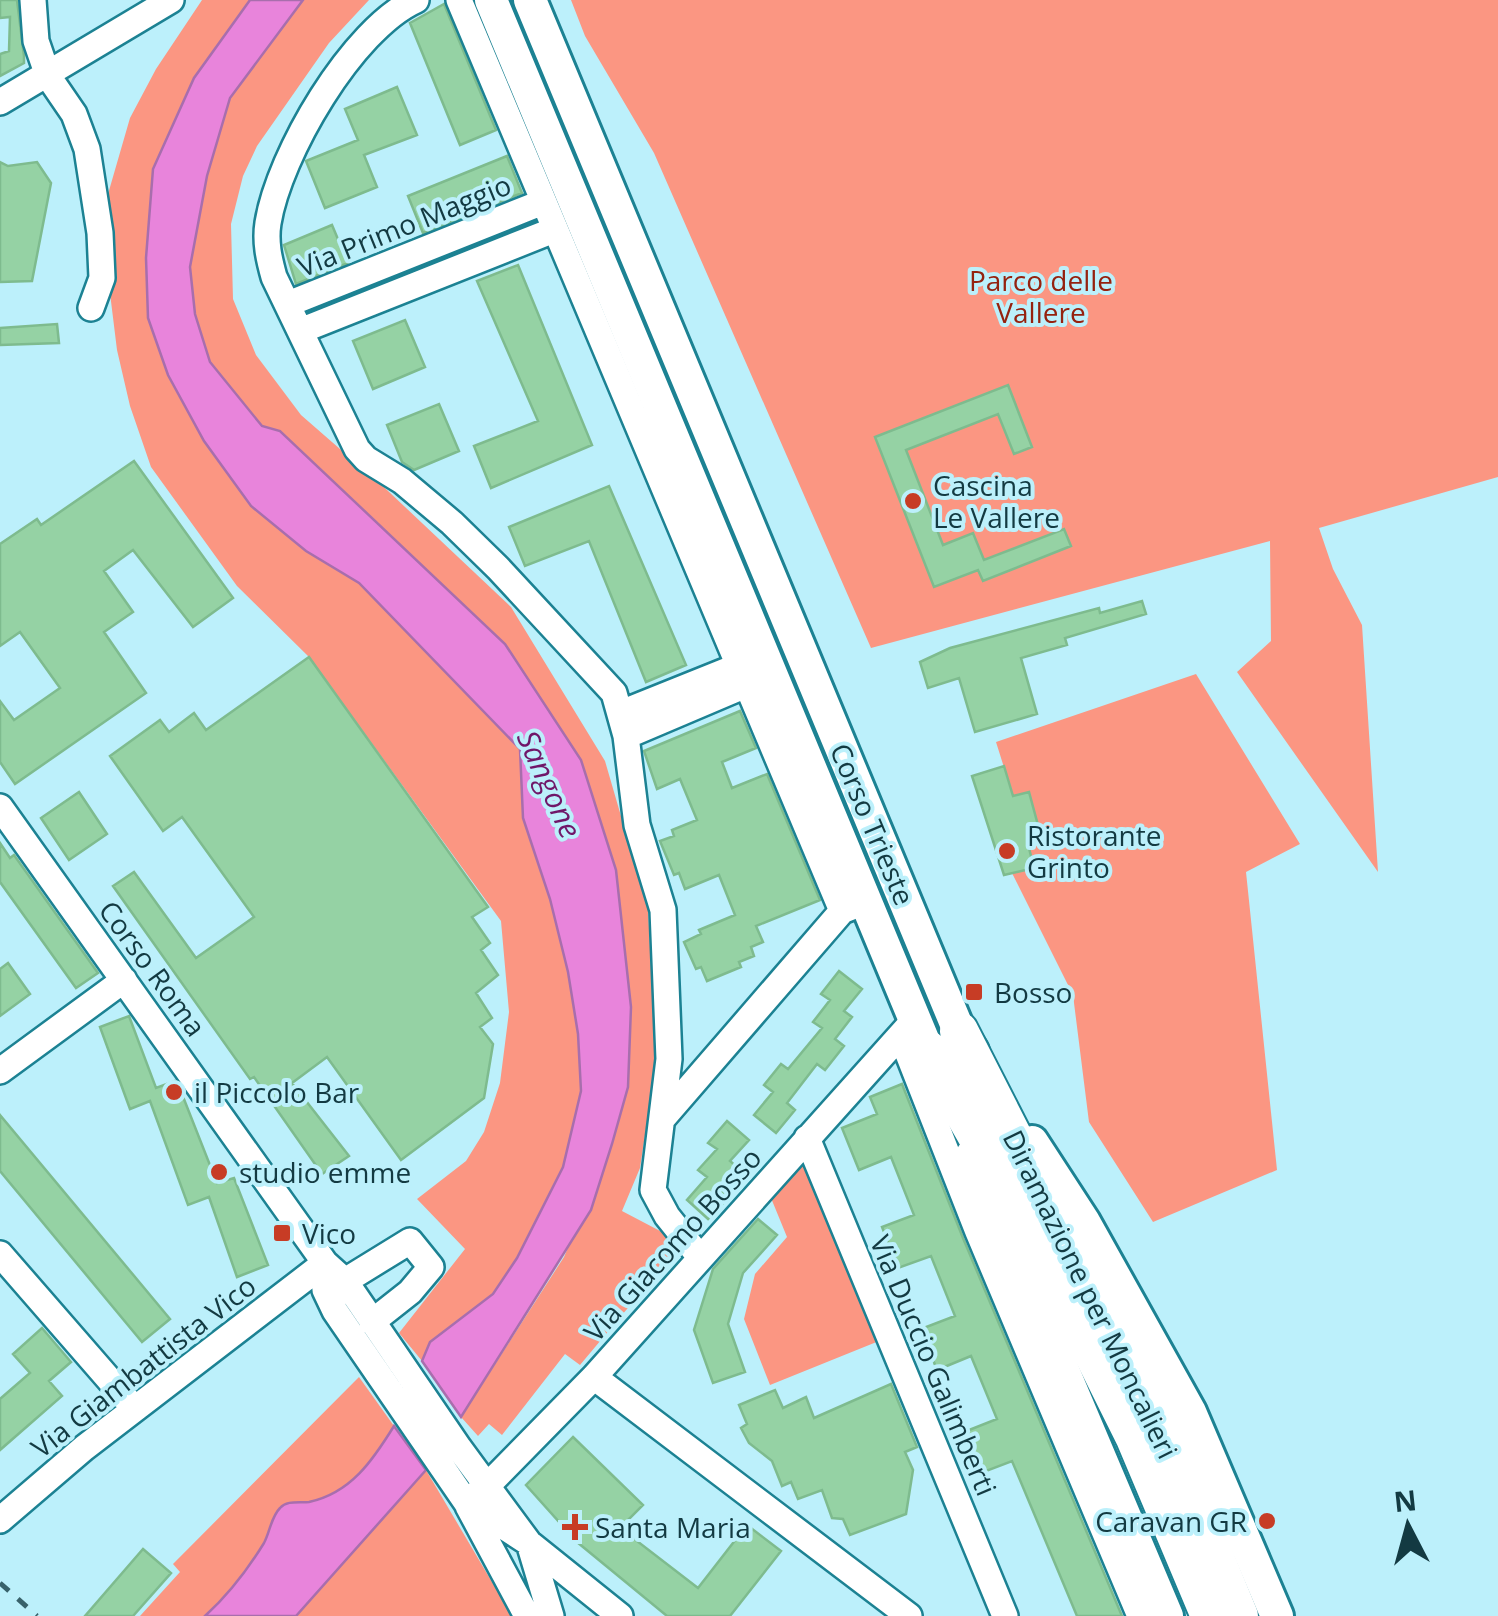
<svg xmlns="http://www.w3.org/2000/svg" width="1498" height="1616" viewBox="0 0 1498 1616" font-family="'Open Sans',sans-serif">
	<style>
		.green { fill: #fb9682 }
		.water { fill: #e884db; stroke: #a86ead; stroke-width: 2.5 }
		.building { fill: #95d2a4; stroke: #7ebb8e; stroke-width: 2.5 }
		.lines { fill: none; stroke-linecap: round; stroke-linejoin: round }
		.minor-casing { stroke: #1c8293; stroke-width: 30 }
		.major-casing { stroke: #1c8293; stroke-width: 38 }
		.highway-casing { stroke: #1c8293; stroke-width: 42 }
		.minor { stroke: #fff; stroke-width: 25 }
		.major { stroke: #fff; stroke-width: 32 }
		.highway { stroke: #fff; stroke-width: 38 }
		.rail { stroke: #38626b; stroke-width: 5; stroke-dasharray: 12 12; stroke-linecap: butt }
		.poi-dot { fill: #c73c25; stroke: #bcf0fb; stroke-width: 4 }
		.labels { text-anchor: middle; dominant-baseline: central; stroke-width: 8; stroke-linejoin: round; paint-order: stroke }
		.street-label { font-size: 28px; fill: #133a42; stroke: #bcf0fb }
		.park-label { font-size: 28px; fill: #95220f; stroke: #bcf0fb }
		.poi-label { font-size: 28px; fill: #133a42; stroke: #bcf0fb; text-anchor: start }
		.water-label { font-size: 30px; font-style: italic; fill: #701769; stroke: #bcf0fb }
	</style>
	<rect width="100%" height="100%" fill="#bcf0fb"/>
	<!-- green -->
	<path class="green" d="M202 0H250L194 78 146 258 306 551 359 582 521 749 523 818 550 899 568 972 578 1034 581 1091 563 1167 517 1258 493 1294 431 1342 422 1361 399 1333 465 1249 417 1199 466 1161 484 1132 500 1083 509 1012 501 921 309 657 237 586 151 467 130 406 117 350 108 277 106 201 130 118 156 69Z
		M303 0H369L329 43 257 146 243 176 231 224 233 299 256 355 301 415 387 490 511 607 605 761 648 909 656 1062 640 1168 622 1211 662 1232 671 1241 669 1259 580 1365 565 1354 502 1435 489 1424 478 1436 461 1417 564 1257 612 1144 505 644 280 431 262 427 210 362 195 314 190 267 207 176 230 98Z
		M571 0H1498V477L1319 528 1333 569 1362 625 1378 872 1237 672 1271 641 1270 541 871 648 654 153 585 36Z
		M1196 674 1300 844 1246 872 1277 1170 1153 1222 1089 1122 1073 995 1012 873 1033 867 1028 844 1042 839 1029 792 1013 796 996 742Z
		M804 1163 879 1341 770 1385 744 1319 755 1274 787 1237 771 1198Z
		M359 1377 394 1426C373 1460 351 1493 309 1502 299 1503 287 1500 280 1508 271 1517 270 1533 264 1543 248 1569 227 1596 205 1616H140L180 1572 173 1564Z
		M426 1470 512 1616H296Z"/>
	<!-- water -->
	<path class="water" d="M250 0H303L230 98 207 176 190 267 195 314 210 362 262 426 280 431 505 644 581 760 616 870 631 1007 628 1087 612 1144 591 1210 461 1417 422 1361 430 1342 493 1294 517 1258 563 1167 581 1091 578 1034 568 972 550 899 523 818 520 749 359 583 306 551 251 506 204 441 168 375 148 318 146 258 153 169 194 78Z
		M394 1426 426 1470 296 1616H205C227 1596 248 1569 264 1543 270 1532 271 1517 280 1508 287 1500 299 1503 309 1502 351 1493 373 1460 394 1426Z"/>
	<!-- building -->
	<path class="building" d="M0 0H17L24 56V63L0 76V54L9 51 10 17 0 18Z
		M444 4 496 130 460 145 410 23Z
		M397 87 417 135 364 155 377 187 325 208 306 161 358 140 345 109Z
		M507 156 522 193 423 233 408 196Z
		M0 162 8 166 37 162 51 183 32 281 0 282Z
		M332 225 348 263 296 284 284 245Z
		M518 265 592 445 491 488 474 446 538 421 477 281Z
		M405 320 425 367 373 389 353 341Z
		M57 324 59 343 0 345V328Z
		M1008 385 1032 447 1014 454 998 414 906 450 943 545 973 533 984 560 1064 529 1071 546 983 581 978 570 934 587 875 437Z
		M439 404 459 451 414 470 402 462 387 425Z
		M134 461 233 598 193 627 133 550 104 571 133 612 104 632 146 693 15 784 0 762V701L14 720 60 688 20 632 0 646V544L37 519 41 525Z
		M609 486 686 665 646 682 589 541 525 566 509 527Z
		M1142 601 1146 614 1065 638 1067 645 1021 658 1037 714 975 732 959 678 928 688 920 662 950 648 1099 608 1100 613Z
		M309 657 488 907 472 917 490 943 481 950 498 975 476 993 492 1018 480 1027 493 1044 484 1098 401 1160 327 1057 292 1083 349 1156 322 1174 254 1077 250 1079 113 886 134 872 196 958 254 917 182 817 163 831 110 756 160 720 169 732 194 713 206 730Z
		M740 711 756 748 722 762 732 788 767 774 820 900 756 926 763 942 751 947 754 956 739 962 741 967 707 981 701 967 696 969 684 942 701 934 699 930 735 915 719 875 685 889 679 873 674 875 660 841 674 836 672 830 697 820 680 779 657 789 644 751Z
		M1004 766 1013 796 1029 792 1042 840 1028 844 1034 868 1004 875 972 776Z
		M79 792 107 834 69 860 41 818Z
		M0 843 10 858 14 855 98 973 76 988 0 882Z
		M8 963 30 994 0 1016V969Z
		M839 971 862 989 844 1011 852 1017 835 1039 844 1046 825 1070 817 1064 787 1103 795 1110 776 1133 754 1115 773 1092 764 1085 781 1064 788 1069 822 1028 813 1022 830 1000 821 994Z
		M129 1016 156 1088 175 1081 178 1084 217 1183 234 1178 268 1265 237 1277 209 1197 188 1205 150 1101 130 1109 100 1027Z
		M902 1084 963 1238 1122 1616H1077L1012 1461 981 1473 964 1432 997 1419 971 1356 937 1370 921 1329 955 1316 931 1256 898 1268 882 1227 914 1215 891 1157 859 1170 842 1128 877 1114 870 1097Z
		M0 1115 170 1319 142 1342 0 1171Z
		M727 1121 749 1140 730 1161 738 1168 720 1189 729 1197 708 1219 687 1200 707 1177 698 1170 717 1149 708 1143Z
		M758 1219 777 1235 743 1273 728 1324 745 1372 713 1383 694 1330 713 1269Z
		M42 1328 71 1362 49 1381 62 1396 0 1450V1399L30 1373 13 1354Z
		M891 1384 917 1447 905 1452 913 1470 906 1514 850 1535 843 1519 832 1518 822 1490 798 1499 791 1482 782 1486 772 1461 749 1443 741 1428 747 1424 739 1405 775 1390 783 1408 806 1397 814 1418Z
		M573 1437 643 1505 620 1528 698 1588 747 1525 781 1551 730 1616H667L577 1542 526 1485Z
		M143 1549 171 1573 133 1616H85Z"/>
	<g class="lines">
		<!-- minor casing -->
		<g class="minor-casing">
			<path id="minor" d="M33 0 36 41 48 76 74 114 87 149 100 233 102 278 91 308
				M416 0C352 29 279 155 268 223 265 242 269 259 274 277L357 449 366 459 402 481 452 523 498 568 614 693 626 736 637 825 663 910 669 1059 653 1190 667 1216 699 1256
				M459 0 842 911
				M0 102 171 0
				M288 304 543 202
				M300 331 554 230
				M621 713 738 666
				M626 736 746 685
				M0 807 325 1263 345 1281 459 1448 529 1543 551 1616
				M901 1036 978 1232 1140 1616
				M0 1071 124 980
				M663 1118 842 911 857 905
				M807 1138 1005 1616
				M0 1254 134 1408
				M325 1263V1290L335 1311 466 1502 529 1543 620 1616
				M345 1281 410 1241 431 1267 410 1292 372 1322
				M594 1377 909 1616
				M466 1502 488 1485 594 1377 915 1019
				M468 1506 527 1616
				M0 1520 84 1448 325 1263"/>
		</g>
		<!-- major casing -->
		<g class="major-casing">
			<path id="major" d="M491 0 937 1073
				M530 0 959 1031 972 1051
				M1032 1142 1084 1222 1190 1412 1277 1616
				M972 1155 1167 1616"/>
		</g>
		<!-- highway casing -->
		<g class="highway-casing">
			<path id="highway" d="M959 1031 1161 1427 1239 1616
				M927 1049 1037 1241 1135 1438 1210 1616"/>
		</g>
		<!-- minor -->
		<use href="#minor" class="minor"/>
		<!-- major -->
		<use href="#major" class="major"/>
		<!-- highway -->
		<use href="#highway" class="highway"/>
		<!-- rail -->
		<path class="rail" d="M0 1583 37 1616"/>
	</g>
	<!-- markers -->
	<g class="poi-dot">
		<circle cx="913" cy="501" r="10"/>
		<circle cx="1007" cy="851" r="10"/>
		<rect x="964" y="982" width="20" height="20" rx="5"/>
		<circle cx="174" cy="1092" r="10"/>
		<circle cx="219" cy="1172" r="10"/>
		<rect x="272" y="1223" width="20" height="20" rx="5"/>
		<circle cx="1267" cy="1521" r="10"/>
		<path d="M570 1512h10v10h10v10h-10v10h-10v-10h-10v-10h10z"/>
	</g>
	<g class="labels">
		<!-- street labels -->
		<g class="street-label">
			<text transform="translate(404 225) rotate(-22)">Via Primo Maggio</text>
			<text transform="translate(873 824) rotate(67)">Corso Trieste</text>
			<text transform="translate(153 968) rotate(54)">Corso Roma</text>
			<text transform="translate(672 1244) rotate(-48)">Via Giacomo Bosso</text>
			<text transform="translate(1091 1294) rotate(64)">Diramazione per Moncalieri</text>
			<text transform="translate(934 1365) rotate(67)">Via Duccio Galimberti</text>
			<text transform="translate(143 1366) rotate(-38)">Via Giambattista Vico</text>
		</g>
		<!-- park labels -->
		<g class="park-label">
			<text x="1041" y="280">Parco delle<tspan x="1041" dy="32">Vallere</tspan></text>
		</g>
		<!-- poi labels -->
		<g class="poi-label">
			<text x="933" y="485">Cascina<tspan x="933" dy="32">Le Vallere</tspan></text>
			<text x="1027" y="835">Ristorante<tspan x="1027" dy="32">Grinto</tspan></text>
			<text x="994" y="992">Bosso</text>
			<text x="194" y="1092">il Piccolo Bar</text>
			<text x="239" y="1172">studio emme</text>
			<text x="302" y="1233">Vico</text>
			<text x="1247" y="1521" text-anchor="end">Caravan GR</text>
			<text x="595" y="1527">Santa Maria</text>
		</g>
		<!-- water labels -->
		<g class="water-label">
			<text transform="translate(550 784) rotate(66)">Sangone</text>
		</g>
	</g>
	<!-- north arrow -->
	<g transform="translate(1408 1526) rotate(354)" stroke="#bcf0fb" stroke-width="8" paint-order="stroke">
	<path d="M0-8L18 38L0 25L-18 38Z" fill="#133a42"/>
	<text y="-15" font-size="28" font-weight="bold" text-anchor="middle" fill="#133a42">N</text>
	</g>
</svg>
